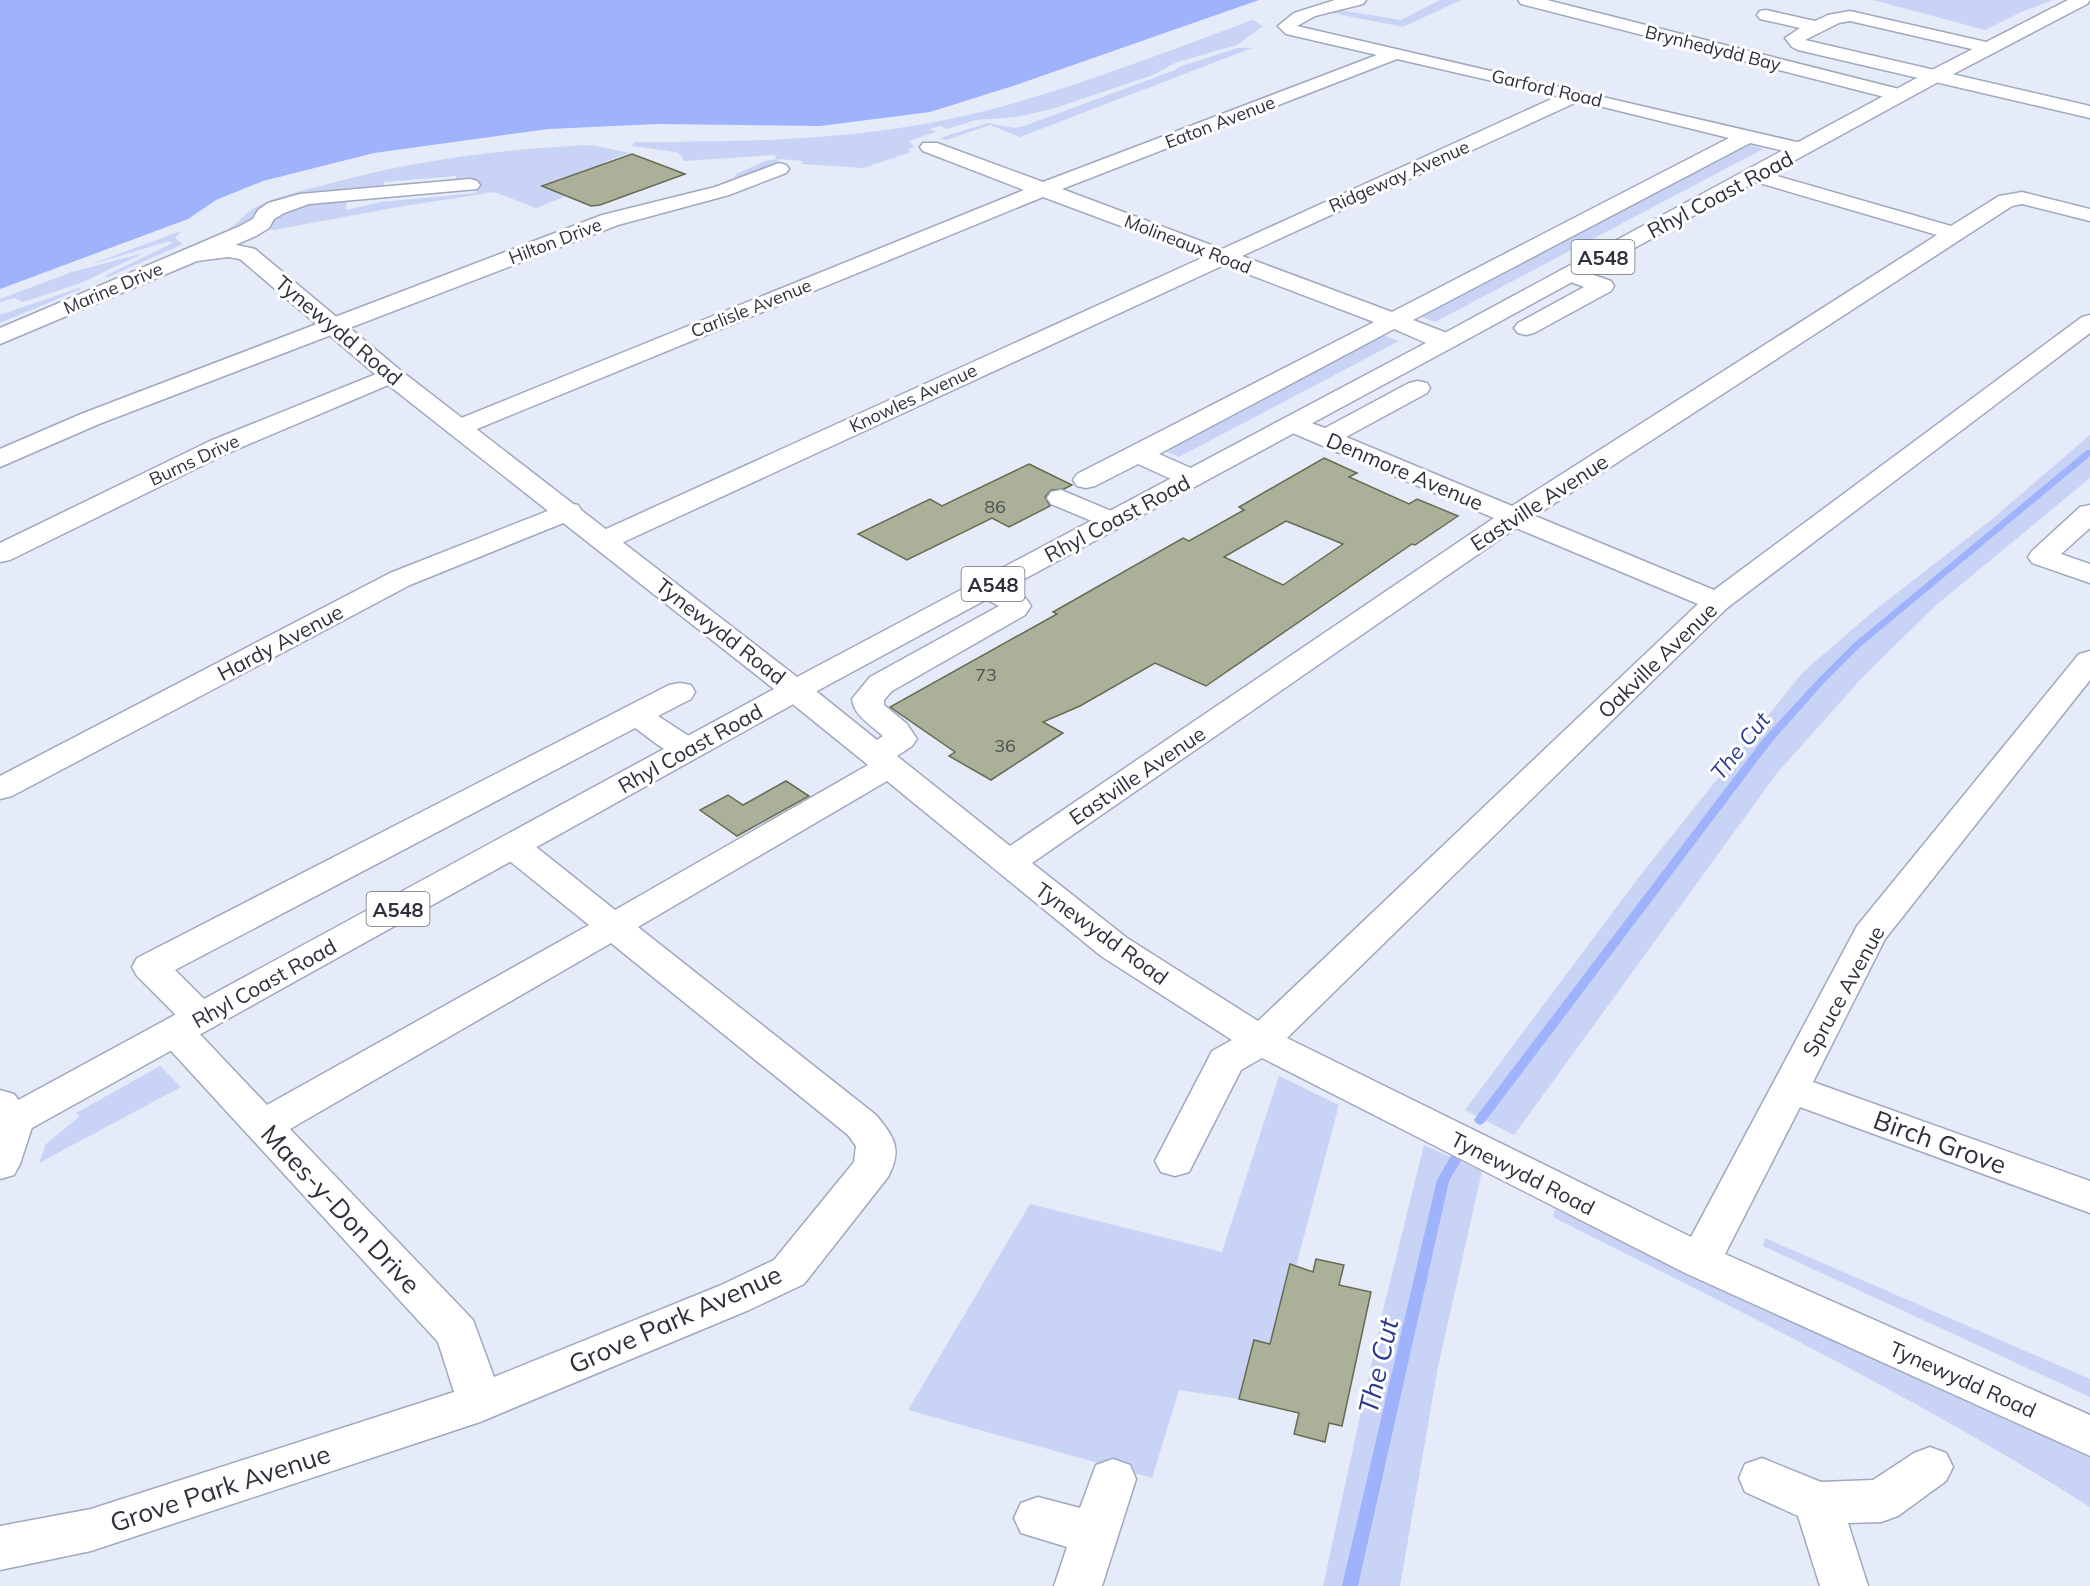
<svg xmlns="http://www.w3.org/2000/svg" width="2090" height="1586" viewBox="0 0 2090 1586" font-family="Mulish,sans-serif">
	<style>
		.green { fill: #c8d3f5 }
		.water { fill: #9eb3fc }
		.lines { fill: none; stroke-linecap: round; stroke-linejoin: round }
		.stream { fill: #9eb3fc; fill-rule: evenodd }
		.building { fill: #abb198; stroke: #666b54; stroke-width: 1.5; fill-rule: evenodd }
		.minor-casing { stroke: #a0a8bf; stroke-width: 3 }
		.major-casing { stroke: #a0a8bf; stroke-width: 3 }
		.minor { fill: #fff; fill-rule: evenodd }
		.major { fill: #fff; fill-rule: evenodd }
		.labels { text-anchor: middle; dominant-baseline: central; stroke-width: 6; stroke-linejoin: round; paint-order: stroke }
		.far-street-label { font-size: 18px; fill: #2e313b; stroke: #fff }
		.number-label { font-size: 18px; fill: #4d5152 }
		.shield { fill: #fff; stroke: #6d6f76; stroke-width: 1.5 }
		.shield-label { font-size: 20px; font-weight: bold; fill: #2e313b }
		.street-label { font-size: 21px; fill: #2e313b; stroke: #fff }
		.water-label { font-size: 22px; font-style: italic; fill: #2d3b8d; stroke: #fff }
		.near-street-label { font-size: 26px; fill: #2e313b; stroke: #fff }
		.near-water-label { font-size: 27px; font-style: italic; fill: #2d3b8d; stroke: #fff }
	</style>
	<rect width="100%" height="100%" fill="#e6ebfa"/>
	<!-- green -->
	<path class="green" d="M1440 0H1461L1403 27 1327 12 1340 10 1401 20Z
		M1873 0H2053L2021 12 1985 30Z
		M1253 20 1263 26 1237 45 1177 62 1153 75 1052 109 1016 117 976 120 947 129 940 126 930 129 936 132 909 141 915 147 907 149 911 152 863 168 801 164 803 161 779 159 775 163 733 181 736 174 765 161 776 159 775 155 684 161 681 155 676 152 632 146 634 142C731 142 828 141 924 124 1037 104 1145 59 1253 20Z
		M1237 48H1252L1020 137 990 125 946 140 940 138 988 123 1015 128 1024 126 1178 69 1176 68Z
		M1747 144 1763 149 1435 322 1417 315Z
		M591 145 630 153 604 162 628 172 543 186 566 196 536 208 494 192 398 207 274 230 269 229 275 217 304 204 347 199 346 210 381 202 476 193V181L457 182 456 176 384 182 383 189 305 195 254 220 239 231 229 228C239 223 244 214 254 208 278 195 306 190 332 183 417 160 503 149 591 145Z
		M181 231 175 238 183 244 108 277 105 276 173 243 169 241 87 266Z
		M144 253 81 283 23 302 14 298 0 302V299L72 272Z
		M79 288 81 289 0 323V315Z
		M1380 334 1399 341 1179 457 1161 449Z
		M2090 435V478L1935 606 1862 678 1777 773 1514 1135 1465 1110 1639 877 1803 672 1875 610 1991 520Z
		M160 1066 181 1087 39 1163 46 1144 80 1116 76 1113Z
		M1279 1076 1339 1105 1296 1266 1290 1264 1270 1344 1254 1341 1239 1399 1179 1390 1152 1478 908 1410 1030 1204 1222 1252Z
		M1424 1145 1482 1171 1438 1367 1400 1586H1323L1385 1302Z
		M1555 1209 2090 1458V1507C1918 1398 1734 1308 1553 1217Z
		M1765 1238 2090 1379V1397L1763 1246Z"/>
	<!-- water -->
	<path class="water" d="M0 0H1259L1016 85 930 112 820 126 657 124 549 129 374 153 263 181 216 200 188 219 0 289Z"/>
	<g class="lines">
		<!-- stream -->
		<path class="stream" d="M2087 450H2090V456L1860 647 1823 684 1771 743 1484 1123 1480 1125 1476 1123 1474 1120 1476 1117 1763 739 1817 680 1854 643Z
			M1456 1154 1461 1156 1462 1159 1449 1181 1358 1586H1342L1437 1180 1451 1156Z"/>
	</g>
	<!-- building -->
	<path class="building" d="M632 154 685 174 600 205 591 206 542 186Z
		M1324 458 1357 473 1349 477 1409 504 1417 499 1458 516 1415 545 1412 544 1206 686 1155 663 1080 706 1043 722 1063 733 991 780 949 756 955 752 890 707 1057 614 1053 612 1183 538 1189 541 1244 510 1239 507ZM1286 521 1343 544 1283 585 1224 557Z
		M1029 464 1072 485 1064 489 1051 490 1045 497 1050 506 1009 527 992 518 907 560 858 534 930 499 942 506Z
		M786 781 809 796 737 836 700 810 728 795 743 805Z
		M1316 1259 1344 1265 1339 1285 1371 1292 1342 1426 1329 1423 1325 1442 1294 1434 1299 1413 1239 1399 1254 1340 1270 1344 1290 1264 1313 1272Z"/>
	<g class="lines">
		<!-- minor casing -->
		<g class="minor-casing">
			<path id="minor" d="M1335 0H1366L1363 4 1315 16 1297 26 1801 143 1808 145 1811 149 1808 153 1801 155 1750 143 1413 320 1455 336 1459 341 1455 346C1436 351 1412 336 1394 329L1159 454 1200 472 1204 478 1200 484 1191 486 1182 484 1138 464 1095 486 1086 488 1077 486 1073 480 1077 474 1374 322 1224 265 615 546 605 548 595 546 591 540 595 534 1204 257 1043 197 467 433 458 436 449 433 445 428 449 423 1024 190 923 151 920 147 923 143H937L1043 182 1377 55 1286 34 1278 26 1294 13ZM1397 59 1558 96 1222 249 1062 189ZM1579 101 1729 138 1392 312 1242 256Z
				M1518 0H1547L1907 91 1909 95 1907 99 1900 101 1521 4Z
				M1766 10 1815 21 1828 15 1850 11 1995 44 1998 48 1995 52 1989 53 1850 21 1839 23 1805 40 2090 106V118L1798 50 1792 47 1785 38 1800 28 1760 19 1757 15 1760 11Z
				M779 163 786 165 789 169 786 173 729 195 618 225 99 424 0 467V449L81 414 602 215 715 187Z
				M1753 169 1951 226 1999 196 2022 192 2090 209V221L2022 204 2012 206 1535 516 1714 590 2082 317 2090 315V333L1727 608 1287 1038 1691 1237 1857 926 2079 654 2090 651V680L1885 939 1813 1082 2090 1181V1213L1800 1107 1725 1254 2090 1415V1456L1685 1273 1262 1058 1241 1070 1189 1172 1175 1176 1161 1172 1155 1161 1207 1061 1212 1051 1232 1040 1101 956 887 781 638 927 876 1115C894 1137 903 1149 888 1177L804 1284 749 1310 480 1422 91 1551 0 1570V1526L91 1509 454 1392 438 1342 162 1041 156 1032 162 1023 175 1019 181 1020 137 976 132 967 137 958 669 685 680 683 691 685 695 692 691 699 658 716 698 742 703 749 698 756C674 762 654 741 635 728L175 970 214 1009 220 1018 214 1027 201 1031 195 1029 267 1105 589 925 501 854 496 846 501 838 513 835 525 838 615 910 868 765 784 697 780 690 784 683 795 681 806 683 877 740 883 736C871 725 854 716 852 699L870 677 999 606 976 594 972 588 976 582C994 577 1022 589 1031 606L1025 615 892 691 884 700V705L907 724 917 739 912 746 897 756 1010 846 1494 518 1283 429 1279 424 1283 419 1292 416 1325 428 1409 383 1418 381 1427 383 1430 388 1427 393 1346 437 1512 506 1937 235 1746 179 1743 175 1746 171ZM1516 528 1698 604 1258 1021 1127 938 1032 863ZM611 943 848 1135 856 1146 854 1162 774 1260 719 1286 494 1377 473 1320 290 1129Z
				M470 179 477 181 480 185 477 189 309 204 284 213 274 219 269 228 256 236 200 260 192 262 184 260 181 255 184 250 240 226 253 219 258 210 268 203 300 194Z
				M1571 267 1611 281 1614 286 1611 291 1534 333 1526 335 1518 333 1514 328 1518 323 1584 287 1563 279 1560 274 1563 269Z
				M391 368 400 370 403 375 400 380 228 453 10 560 0 562V543L210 441Z
				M1061 490 1121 515 1125 521 1121 527 1111 529 1051 504 1047 498 1051 492Z
				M568 503 578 505 582 511 578 517 410 585 12 796 0 799V776L390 573Z
				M2090 505V528L2061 554 2090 564V583L2032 563 2028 557 2032 551 2080 507Z
				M0 1090 14 1094 34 1121 20 1164 14 1175 0 1179Z
				M1930 1447 1946 1453 1953 1467 1946 1481 1898 1516 1881 1522 1848 1523 1868 1586H1820L1798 1516 1745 1492 1739 1478 1745 1464 1762 1458 1821 1482 1873 1480 1914 1453Z
				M1113 1459 1130 1465 1136 1479 1102 1586H1054L1067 1547 1021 1533 1014 1518 1021 1503 1038 1497 1080 1508 1096 1465Z"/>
		</g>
		<!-- major casing -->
		<g class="major-casing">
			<path id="major" d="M2068 0H2090L2087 4 1940 81 1455 346 806 697 14 1138 0 1143V1110L774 689 382 380 240 259 228 257 197 261 0 344V328L184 250 228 243 255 249 400 370 797 677 1439 336 1926 73Z"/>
		</g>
		<!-- minor -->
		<use href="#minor" class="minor"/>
		<!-- major -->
		<use href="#major" class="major"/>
	</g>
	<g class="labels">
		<!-- far-street labels -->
		<g class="far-street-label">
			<text transform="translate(1713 48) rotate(14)">Brynhedydd Bay</text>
			<text transform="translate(1547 88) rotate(13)">Garford Road</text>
			<text transform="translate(1220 122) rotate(-21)">Eaton Avenue</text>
			<text transform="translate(1399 176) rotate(-24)">Ridgeway Avenue</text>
			<text transform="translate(555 241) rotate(-21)">Hilton Drive</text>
			<text transform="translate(1188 244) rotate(21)">Molineaux Road</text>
			<text transform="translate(113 288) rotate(-23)">Marine Drive</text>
			<text transform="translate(751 308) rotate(-22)">Carlisle Avenue</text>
			<text transform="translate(913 398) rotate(-25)">Knowles Avenue</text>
			<text transform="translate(194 460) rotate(-25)">Burns Drive</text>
		</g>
		<!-- number labels -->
		<g class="number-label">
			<text x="995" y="506">86</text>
			<text x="986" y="674">73</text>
			<text x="1005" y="745">36</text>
		</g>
		<!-- shield labels -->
		<g class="shield">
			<rect x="1571.5" y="240" width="63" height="34" rx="4.5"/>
			<rect x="961.5" y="567" width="63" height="34" rx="4.5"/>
			<rect x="366.5" y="892" width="63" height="34" rx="4.5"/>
		</g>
		<g class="shield-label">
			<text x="1603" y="257">A548</text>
			<text x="993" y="584">A548</text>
			<text x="398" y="909">A548</text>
		</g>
		<!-- street labels -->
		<g class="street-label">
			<text transform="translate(1720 194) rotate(-28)">Rhyl Coast Road</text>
			<text transform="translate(339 330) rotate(40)">Tynewydd Road</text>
			<text transform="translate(1405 471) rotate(23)">Denmore Avenue</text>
			<text transform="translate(1539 502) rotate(-33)">Eastville Avenue</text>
			<text transform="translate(1117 518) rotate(-28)">Rhyl Coast Road</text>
			<text transform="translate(721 631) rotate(38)">Tynewydd Road</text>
			<text transform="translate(280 642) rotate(-28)">Hardy Avenue</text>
			<text transform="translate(1657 660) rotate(-44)">Oakville Avenue</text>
			<text transform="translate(690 748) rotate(-29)">Rhyl Coast Road</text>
			<text transform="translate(1137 775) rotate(-34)">Eastville Avenue</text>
			<text transform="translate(1102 933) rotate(36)">Tynewydd Road</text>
			<text transform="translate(264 983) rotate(-29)">Rhyl Coast Road</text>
			<text transform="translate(1843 991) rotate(-61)">Spruce Avenue</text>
			<text transform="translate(1523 1173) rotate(27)">Tynewydd Road</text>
			<text transform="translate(1963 1379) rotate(24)">Tynewydd Road</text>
		</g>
		<!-- water labels -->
		<g class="water-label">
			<text transform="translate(1740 746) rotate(-51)">The Cut</text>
		</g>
		<!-- near-street labels -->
		<g class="near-street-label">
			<text transform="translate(1940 1142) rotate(20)">Birch Grove</text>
			<text transform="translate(341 1209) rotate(47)">Maes-y-Don Drive</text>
			<text transform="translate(675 1319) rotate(-24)">Grove Park Avenue</text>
			<text transform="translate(220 1488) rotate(-18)">Grove Park Avenue</text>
		</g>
		<!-- near-water labels -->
		<g class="near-water-label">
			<text transform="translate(1378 1366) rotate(-77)">The Cut</text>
		</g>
	</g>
</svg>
